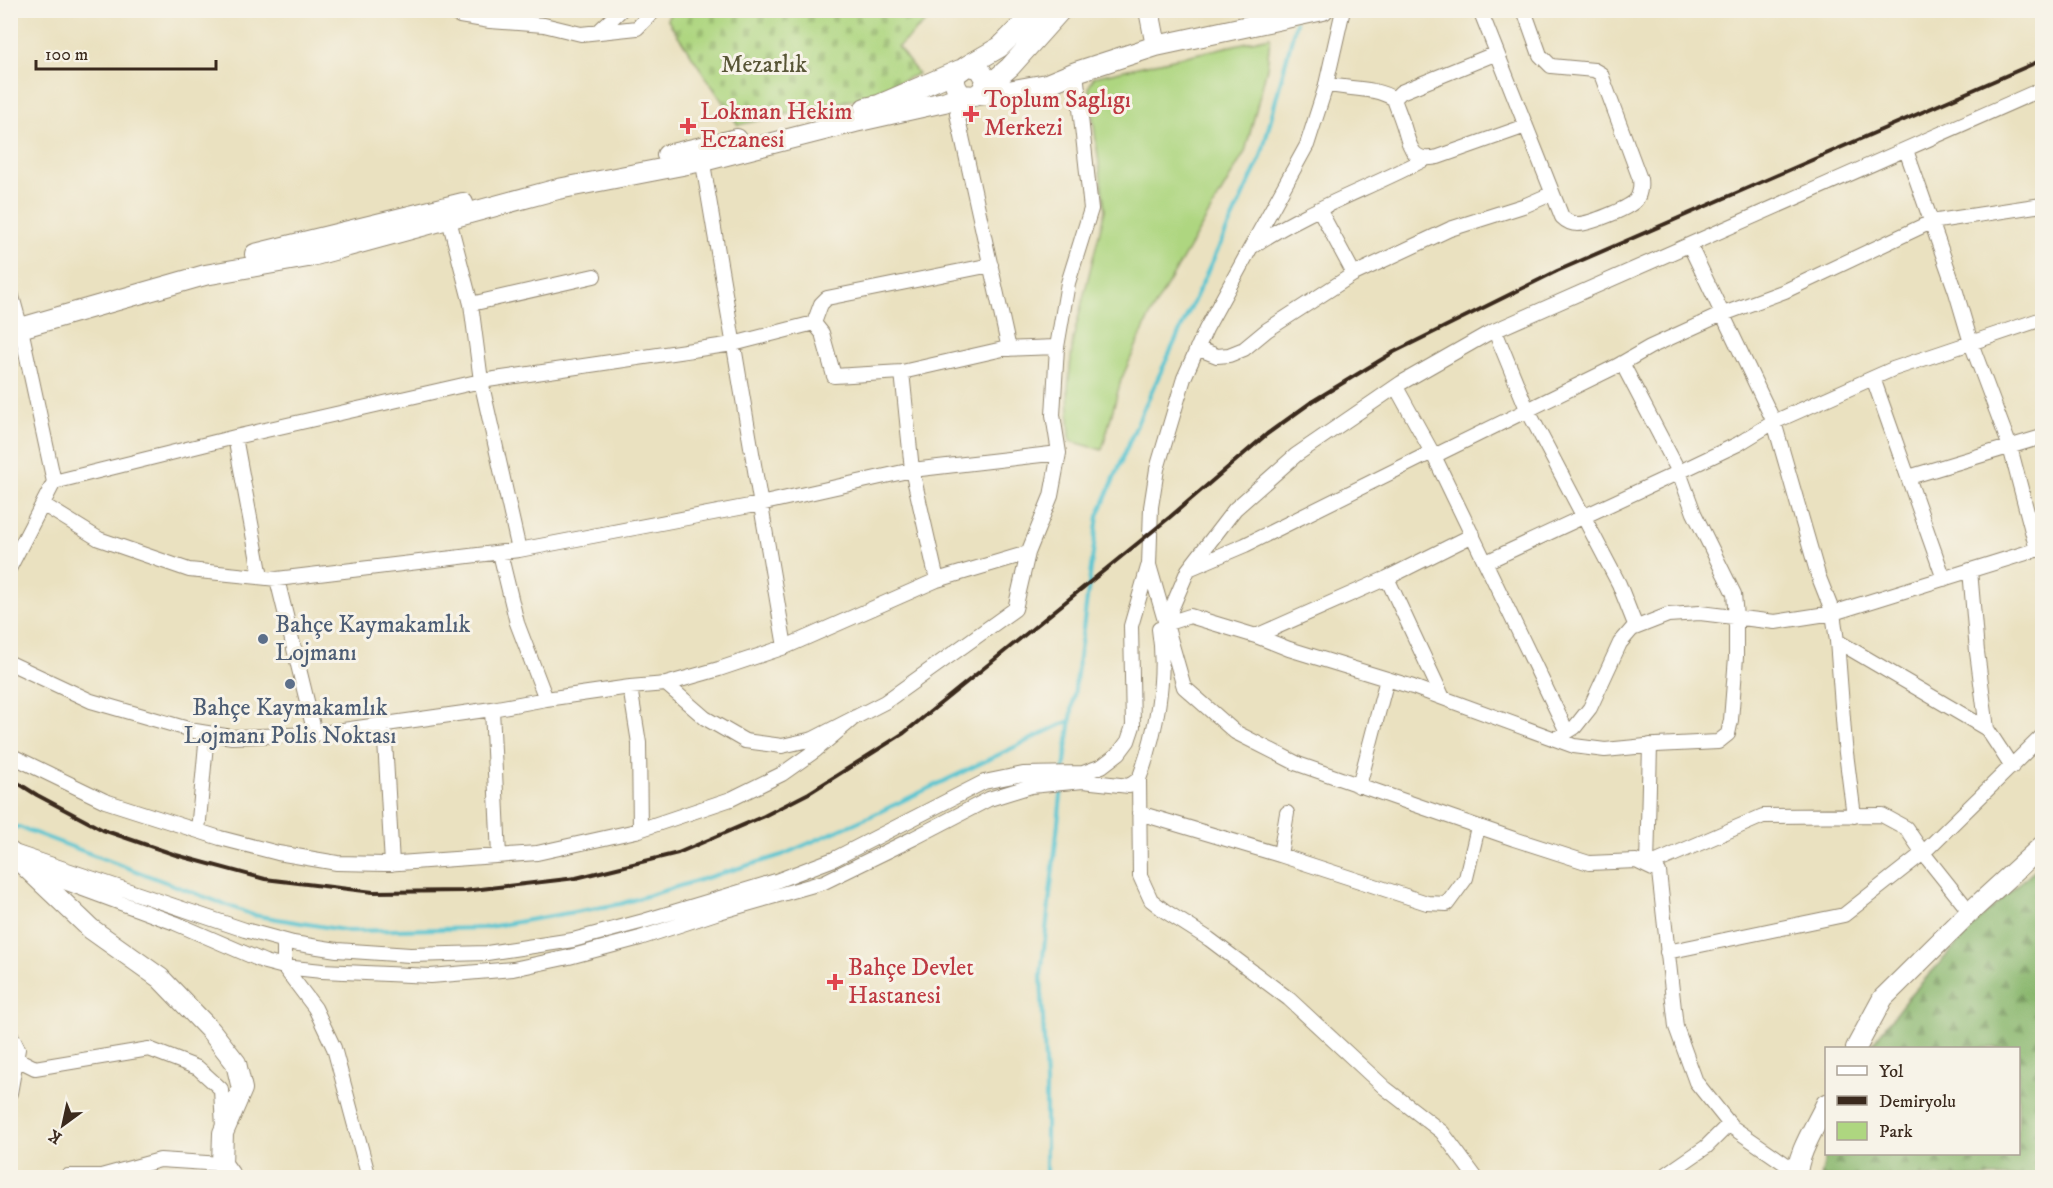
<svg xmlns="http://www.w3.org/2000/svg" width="2053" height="1188" viewBox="0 0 2053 1188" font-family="'IM FELL DW Pica',serif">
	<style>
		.forest { fill: url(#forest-firs); stroke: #627046; stroke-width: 1.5 }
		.cemetery { fill: url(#cemetery-stones); stroke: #74804f; stroke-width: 1.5 }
		.green { fill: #aed680; stroke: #74804f; stroke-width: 1.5 }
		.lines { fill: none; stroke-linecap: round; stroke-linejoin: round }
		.stream { stroke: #58c5d1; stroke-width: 4 }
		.street-casing { stroke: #92866f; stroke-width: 16 }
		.secondary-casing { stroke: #92866f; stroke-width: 22 }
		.street { stroke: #fff; stroke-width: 14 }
		.secondary { stroke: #fff; stroke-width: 20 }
		.rail { stroke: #3b2a1e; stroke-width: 4 }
		.health-dot { fill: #e0444e; stroke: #f7f3e8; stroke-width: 2 }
		.service-dot { fill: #5c6f8a; stroke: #f7f3e8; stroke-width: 2 }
		.labels { text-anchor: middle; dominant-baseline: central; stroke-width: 6; stroke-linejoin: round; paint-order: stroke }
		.park-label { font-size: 24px; fill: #585536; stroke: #f7f3e8 }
		.health-label { font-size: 24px; fill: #be3a42; stroke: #f7f3e8; text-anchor: start }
		.service-label { font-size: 24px; fill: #4e5e75; stroke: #f7f3e8; text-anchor: start }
	</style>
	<defs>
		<pattern id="forest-firs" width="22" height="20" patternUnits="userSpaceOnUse" patternTransform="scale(1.5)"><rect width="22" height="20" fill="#8ab76e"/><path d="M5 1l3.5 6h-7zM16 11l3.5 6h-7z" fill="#72955a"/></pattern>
		<pattern id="cemetery-stones" width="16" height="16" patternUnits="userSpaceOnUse" patternTransform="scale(1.5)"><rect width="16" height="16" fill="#aed680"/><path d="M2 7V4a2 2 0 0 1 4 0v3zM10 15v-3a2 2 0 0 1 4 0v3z" fill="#97b86e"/></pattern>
	</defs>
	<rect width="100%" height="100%" fill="#f7f3e8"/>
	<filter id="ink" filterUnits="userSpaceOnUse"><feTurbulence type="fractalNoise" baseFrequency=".0167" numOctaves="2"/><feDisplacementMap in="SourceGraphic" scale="12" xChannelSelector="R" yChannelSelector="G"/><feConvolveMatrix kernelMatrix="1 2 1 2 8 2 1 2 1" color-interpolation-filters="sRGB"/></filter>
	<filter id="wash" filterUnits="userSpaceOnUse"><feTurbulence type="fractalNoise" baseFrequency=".008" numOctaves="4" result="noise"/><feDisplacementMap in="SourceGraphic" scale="24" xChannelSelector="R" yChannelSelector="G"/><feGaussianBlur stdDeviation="1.35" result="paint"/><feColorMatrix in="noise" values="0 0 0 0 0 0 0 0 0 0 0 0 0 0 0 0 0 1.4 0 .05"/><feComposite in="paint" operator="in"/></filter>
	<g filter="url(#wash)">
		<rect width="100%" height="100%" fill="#eae1c0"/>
		<!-- forest -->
		<path class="forest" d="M2042 863V1177H1821L1826 1152 2018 1154V1048H1869L1906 1000 1980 919Z"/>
		<!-- cemetery -->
		<path class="cemetery" d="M673 10H938V11L898 47 918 74 861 98 738 125 667 19Z"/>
		<!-- green -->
		<path class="green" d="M1270 37 1267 68 1245 152 1151 313 1121 380 1102 450 1070 441 1068 388 1073 339 1105 210 1089 87 1094 77Z"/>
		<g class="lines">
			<!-- stream -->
			<path class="stream" d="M1064 770 1098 516 1143 410 1261 157 1296 22
				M10 827H19L253 915 350 931 483 928 620 904 782 855 873 815 1069 721
				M1046 1178V1083L1041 975 1062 787"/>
		</g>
	</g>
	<g filter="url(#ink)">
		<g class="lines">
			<!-- street casing -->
			<g class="street-casing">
				<path id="street" d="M447 10 460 16 490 21 544 25 581 34 637 28 655 10
					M1343 10 1325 89 1307 145 1206 329 1184 378 1157 469 1151 507 1149 565 1184 687 1235 732 1298 764 1514 839 1589 863 1636 861 1659 872 1676 1027 1696 1082 1732 1127 1797 1172 1794 1177
					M1480 10 1562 217C1567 222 1571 224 1578 224 1589 224 1627 209 1635 201 1640 196 1641 186 1640 179L1601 74 1594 70 1551 66 1540 55 1524 10
					M599 31 621 10
					M1326 84C1347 90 1374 86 1394 99 1397 108 1401 117 1404 127 1410 147 1412 163 1438 157L1526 126
					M968 96 957 114 1009 349
					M1394 99 1401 92 1497 53
					M1906 150 1956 292 1971 343 2010 447 2037 550
					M701 152 785 647
					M1319 209 1354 274
					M447 212 471 304 481 381 519 550
					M1253 246C1306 210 1368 189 1425 159
					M1690 246 1774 422 1818 575 1833 613 1837 641 1987 729 2012 767
					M10 289 21 329 54 482 10 567
					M471 304 594 276
					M814 323 821 304 827 298 991 265
					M1495 331 1527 409 1619 584 1636 627
					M1197 348 1217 356 1229 355 1244 349 1267 330 1352 275 1450 229 1526 205 1551 194
					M902 372 1003 349 1057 347
					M1873 378 1944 579
					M1396 387 1434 456 1567 732
					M235 437 261 577
					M1434 456 1617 366 1650 347 1718 316 1785 291 1931 222 2042 205
					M1909 477 2042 437
					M54 482 235 437 481 381 733 344 814 323 822 333 834 376 902 372 912 470 937 580
					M44 505 99 539 189 570 277 579 519 550 760 504 912 470 1059 453
					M500 553 517 623 546 699
					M1486 562 1673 475 1738 444 1774 422 1893 369 2042 319
					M1191 568 1245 545 1432 452
					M1970 570 1977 652 1987 729
					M1387 578 1473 535
					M277 579 315 734
					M1165 624 1188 570 1235 509 1296 455 1401 383 1487 334 2042 89
					M1165 624 1190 616 1256 636 1289 649 1413 687 1574 746 1605 750 1656 745 1718 742 1728 734 1731 720 1736 657V617L1734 594 1694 513 1679 472 1622 363
					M1256 636 1387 578 1443 698
					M1837 641 1845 745 1854 816
					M10 663 91 701 195 731 232 737 315 734 492 709 546 699 630 687 666 684 719 669 785 647 937 580 1028 553 1051 496 1059 453 1053 415 1057 347 1068 283 1091 209 1076 72
					M666 684 705 718 745 741 782 746 813 739 885 702 1015 609 1028 553
					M630 687 639 743 640 830
					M492 709 499 856
					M384 723 392 864
					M1556 739 1575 727 1590 708 1620 643 1632 629 1668 615 1700 613 1775 622 1833 613 2042 548
					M1650 745 1647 866 1763 816 1882 815 1906 828 1923 853 1844 915 1667 952
					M10 755 105 801 220 838 278 853 337 863 385 864 537 853 636 831 731 799 782 774 816 750 855 717
					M1139 779 1140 876 1151 900 1165 911 1209 939 1289 999 1385 1088 1442 1132 1476 1178
					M1359 786 1387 679
					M1139 813 1280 855 1427 903 1447 904 1466 878 1478 827
					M198 831 207 733
					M14 852 245 930 293 943 337 950 410 955 487 953 573 940 644 921 776 881 834 859 984 782 1023 774 1083 773 1102 766 1119 753 1128 741 1133 726 1131 626 1148 567
					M1280 855 1287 813
					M36 869 45 875 175 923 265 962 284 967 322 971 431 976 513 969 569 957 640 938 719 912 824 882 914 838 989 799 1031 786 1083 781 1129 786 1139 779C1156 734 1167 677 1159 629
					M1970 912 1923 853 2042 736
					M284 941V967L315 1008 334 1048 369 1178
					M10 1033 18 1049 10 1093
					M17 1059 35 1068 149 1049 198 1068 221 1089 223 1128
					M65 1178 68 1176H101L160 1160 222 1164
					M1661 1178 1706 1147 1729 1124"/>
			</g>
			<!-- secondary casing -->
			<g class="secondary-casing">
				<path id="secondary" d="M1149 10 1156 46
					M967 66 1000 47 1037 10
					M981 92 1010 67 1061 10
					M977 95 998 93 1047 84 1076 72 1156 46 1323 10
					M865 108 879 105 960 70
					M667 155 737 139
					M255 254 463 203
					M10 331 205 275 308 257 558 189 703 161 855 122 944 102 963 95 974 96 981 92 986 82 985 77 979 68 967 66 956 74C953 83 956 90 963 95
					M10 852 91 929 160 978 211 1031 236 1063 242 1089 223 1133 222 1164 232 1178
					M1856 1048 1883 998 1970 912 2042 846
					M1797 1178C1796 1155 1817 1124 1826 1104"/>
			</g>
			<!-- street -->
			<use href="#street" class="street"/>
			<!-- secondary -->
			<use href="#secondary" class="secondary"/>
			<!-- rail -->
			<path class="rail" d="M10 778 37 795 103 830 176 855 265 879 373 892 464 891 576 878 678 853 764 816 809 793 904 733 1170 517 1267 434 1313 401 1394 352 1557 271 2042 60"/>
		</g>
	</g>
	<!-- markers -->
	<g class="health-dot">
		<path d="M968 105h6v6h6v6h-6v6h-6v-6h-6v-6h6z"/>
		<path d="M685 117h6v6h6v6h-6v6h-6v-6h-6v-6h6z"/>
		<path d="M832 973h6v6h6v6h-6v6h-6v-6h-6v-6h6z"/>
	</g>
	<g class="service-dot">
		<circle cx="263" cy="639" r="6"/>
		<circle cx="290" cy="684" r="6"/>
	</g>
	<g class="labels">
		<!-- park labels -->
		<g class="park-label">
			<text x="764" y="65">Mezarlık</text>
		</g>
		<!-- health labels -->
		<g class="health-label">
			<text x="984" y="100">Toplum Saglıgı<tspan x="984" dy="28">Merkezi</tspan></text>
			<text x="700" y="112">Lokman Hekim<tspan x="700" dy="28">Eczanesi</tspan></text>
			<text x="848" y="968">Bahçe Devlet<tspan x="848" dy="28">Hastanesi</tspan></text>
		</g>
		<!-- service labels -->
		<g class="service-label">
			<text x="275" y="625">Bahçe Kaymakamlık<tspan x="275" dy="28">Lojmanı</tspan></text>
			<text x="290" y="708" text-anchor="middle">Bahçe Kaymakamlık<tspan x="290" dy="28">Lojmanı Polis Noktası</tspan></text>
		</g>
	</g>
	<!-- margin -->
	<rect width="2053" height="1188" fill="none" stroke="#f7f3e8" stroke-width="36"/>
	<!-- legend -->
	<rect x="1825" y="1047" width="195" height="108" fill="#f7f3e8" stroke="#aca397" stroke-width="1.5"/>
	<rect x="1837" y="1066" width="30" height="9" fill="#ffffff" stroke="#aca397" stroke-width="1.5"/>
	<text x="1879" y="1077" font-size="18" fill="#3b2a1e">Yol</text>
	<rect x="1837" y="1096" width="30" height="9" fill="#3b2a1e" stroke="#aca397" stroke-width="1.5"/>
	<text x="1879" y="1107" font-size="18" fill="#3b2a1e">Demiryolu</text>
	<rect x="1837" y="1122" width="30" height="18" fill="#aed680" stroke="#aca397" stroke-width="1.5"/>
	<text x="1879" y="1137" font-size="18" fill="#3b2a1e">Park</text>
	<!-- north arrow -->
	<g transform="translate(63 1125) rotate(213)" stroke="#f7f3e8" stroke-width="4.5" paint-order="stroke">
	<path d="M0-4.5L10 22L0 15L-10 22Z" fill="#3b2a1e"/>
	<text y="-9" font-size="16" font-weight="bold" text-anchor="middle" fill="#3b2a1e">K</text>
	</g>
	<!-- scale -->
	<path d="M36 60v9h180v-9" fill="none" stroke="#3b2a1e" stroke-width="3"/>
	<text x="45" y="60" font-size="18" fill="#3b2a1e" stroke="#f7f3e8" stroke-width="4.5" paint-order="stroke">100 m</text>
</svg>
